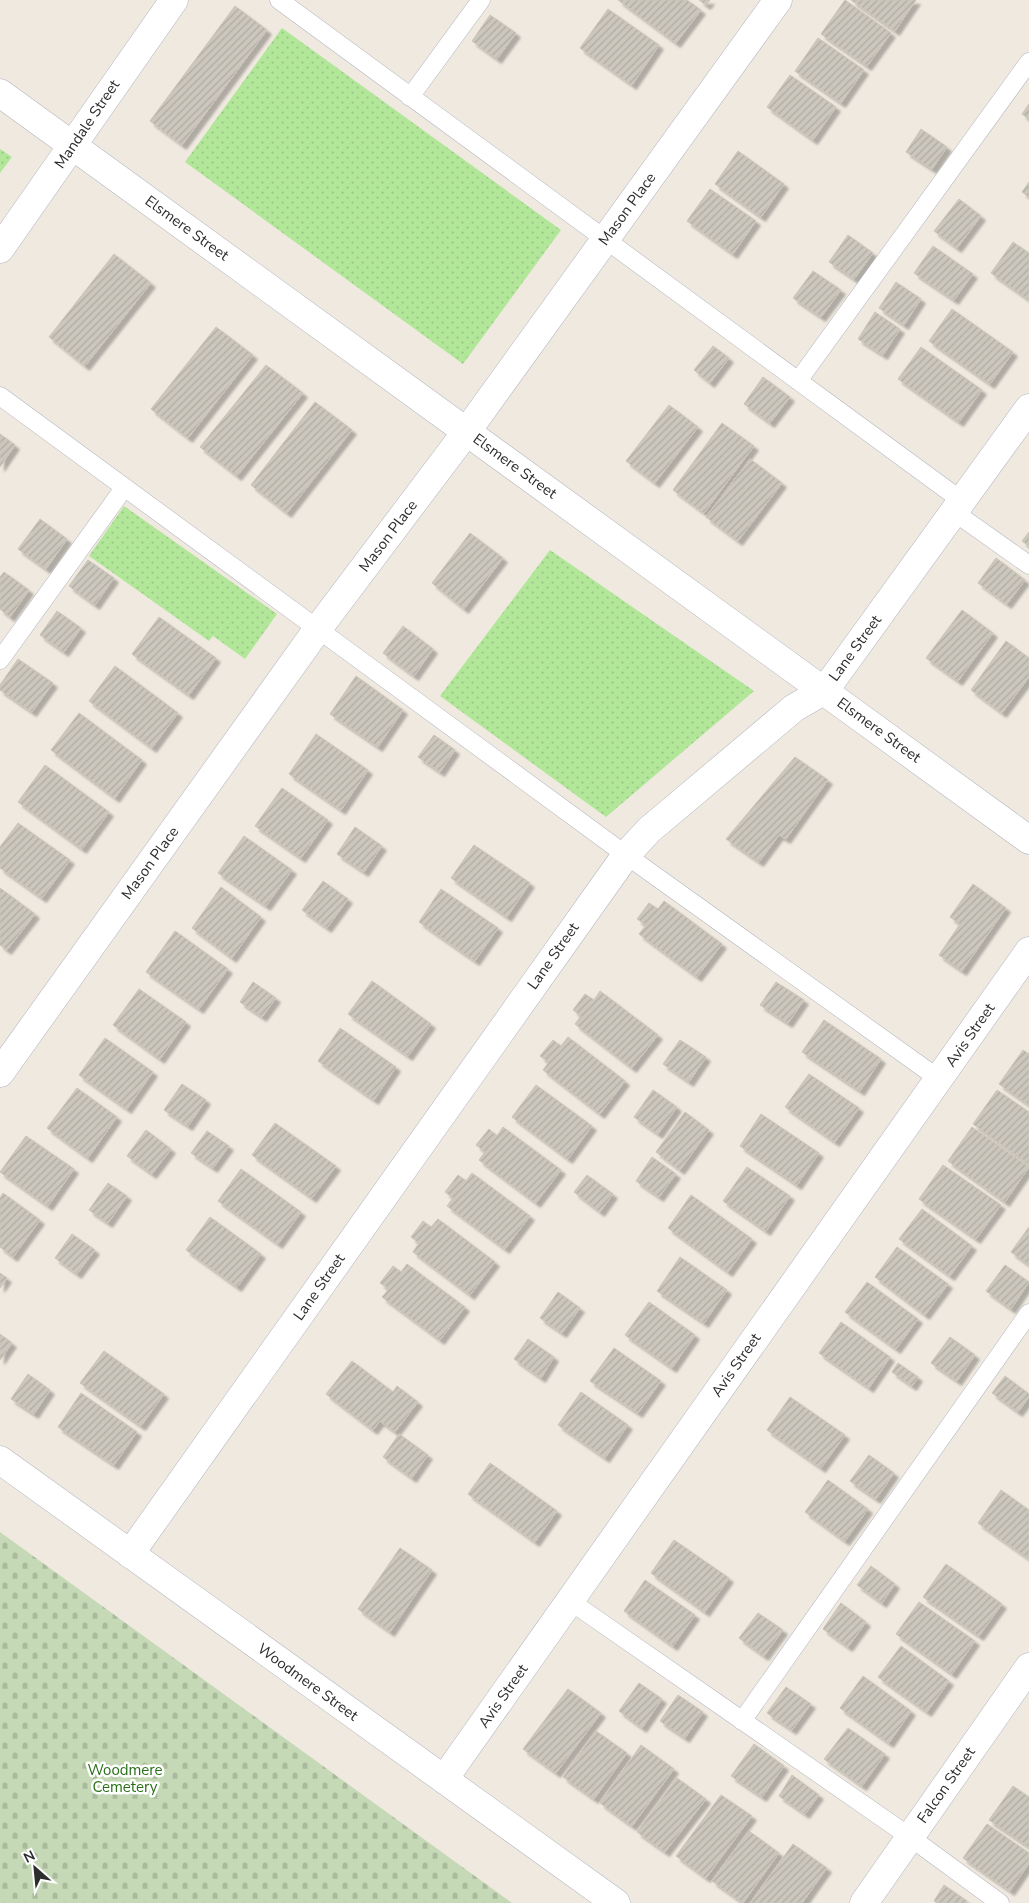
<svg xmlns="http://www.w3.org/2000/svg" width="1029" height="1903" viewBox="0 0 1029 1903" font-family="'Nunito Sans',sans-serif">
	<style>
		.grass { fill: url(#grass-dots) }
		.cemetery { fill: url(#cemetery-stones) }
		.building { fill: url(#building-hatch); stroke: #cbc5b8; filter: url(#shadow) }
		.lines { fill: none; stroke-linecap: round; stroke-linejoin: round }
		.lane-casing { stroke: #b3b5c1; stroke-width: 19 }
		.street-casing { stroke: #b3b5c1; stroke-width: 29 }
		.secondary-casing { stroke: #b3b5c1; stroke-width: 29 }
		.lane { stroke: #fff; stroke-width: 18 }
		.street { stroke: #fff; stroke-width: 28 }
		.secondary { stroke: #fff; stroke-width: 28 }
		.labels { text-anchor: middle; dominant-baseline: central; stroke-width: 5; stroke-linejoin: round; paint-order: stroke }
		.street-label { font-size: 15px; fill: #2d2d2d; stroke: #fff }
		.park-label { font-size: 15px; fill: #286f18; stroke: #fff }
	</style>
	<defs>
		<pattern id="grass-dots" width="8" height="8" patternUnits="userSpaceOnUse" patternTransform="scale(1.25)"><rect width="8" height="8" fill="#b2e79a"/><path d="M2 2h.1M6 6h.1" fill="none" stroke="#99c685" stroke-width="1.8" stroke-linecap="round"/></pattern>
		<pattern id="cemetery-stones" width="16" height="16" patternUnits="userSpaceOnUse" patternTransform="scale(1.25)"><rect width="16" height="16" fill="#c6d9b6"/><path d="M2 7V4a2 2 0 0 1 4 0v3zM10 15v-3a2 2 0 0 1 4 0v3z" fill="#aabb9d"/></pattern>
		<pattern id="building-hatch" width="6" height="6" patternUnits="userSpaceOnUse" patternTransform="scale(1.25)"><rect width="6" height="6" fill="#cbc7bd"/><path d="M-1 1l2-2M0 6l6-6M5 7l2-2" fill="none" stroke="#afaba3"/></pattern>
		<filter id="shadow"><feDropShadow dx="4.5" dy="4.5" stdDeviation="1" flood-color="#0004"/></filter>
	</defs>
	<rect width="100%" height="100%" fill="#efe9df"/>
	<!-- grass -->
	<path class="grass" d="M282 28 561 230 463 364 185 162Z
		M0 149 12 157 0 173Z
		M124 506 277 614 245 659 213 636 209 641 89 556Z
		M550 550 754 691 606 817 440 696Z"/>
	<!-- cemetery -->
	<path class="cemetery" d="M0 1532 512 1903H0Z"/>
	<!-- building -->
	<path class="building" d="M618 0H687L701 10 676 43Z
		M699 0H710L706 5Z
		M845 0 891 33 867 66 821 34Z
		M851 0H916L895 31Z
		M235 6 267 30 182 145 150 121Z
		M608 9 659 45 632 85 580 48Z
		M490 15 516 33 497 59 472 41Z
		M818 38 864 70 841 103 795 71Z
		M790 75 836 107 813 140 767 107Z
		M1029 104V119L1022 114Z
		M921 129 947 147 932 169 906 152Z
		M738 151 784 184 761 217 715 184Z
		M1029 182V197L1022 192Z
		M710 189 756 221 733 254 687 221Z
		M959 199 981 216 957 248 934 231Z
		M848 235 873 253 854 279 829 262Z
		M1013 242 1029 253V300L991 273Z
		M933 246 973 274 954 300 914 273Z
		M114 254 151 283 85 366 49 337Z
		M813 271 841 290 821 317 793 298Z
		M896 282 921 299 904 325 879 308Z
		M952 309 1013 352 990 384 929 341Z
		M875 312 900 329 883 355 858 339Z
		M216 327 253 355 188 438 151 409Z
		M713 346 729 358 710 383 694 370Z
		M921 347 982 390 959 422 898 379Z
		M266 365 303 393 237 476 200 447Z
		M763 377 790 397 770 423 744 404Z
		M315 402 352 430 287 513 251 485Z
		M669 405 698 427 655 483 626 461Z
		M722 423 754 446 704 513 673 490Z
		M0 434 15 445 0 467Z
		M750 459 782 483 738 541 706 517Z
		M40 519 67 539 46 569 18 549Z
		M1029 532V546L1022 541Z
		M470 533 503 558 464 609 432 583Z
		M996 558 1025 580 1007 604 978 583Z
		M88 560 114 578 95 605 69 586Z
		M4 572 29 590 10 617 0 609V577Z
		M962 610 993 633 958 681 926 658Z
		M57 611 81 628 64 652 40 635Z
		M159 617 216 658 189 695 132 654Z
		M403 626 433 649 414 676 383 653Z
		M1006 641 1029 658V677L1002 713 971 690Z
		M18 659 53 683 32 712 0 690V685Z
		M115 666 178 713 152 748 89 701Z
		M356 676 403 710 378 747 330 714Z
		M79 713 142 760 115 798 51 750Z
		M316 734 368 770 341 810 289 774Z
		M434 735 455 750 440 772 418 757Z
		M795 757 828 780 786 839 779 835 759 862 726 839Z
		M45 765 109 812 82 849 18 802Z
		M282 788 328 820 301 858 255 826Z
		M18 823 70 860 42 898 0 868V847Z
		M355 827 382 846 364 872 337 854Z
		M244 836 292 870 266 906 218 873Z
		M474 845 530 883 507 917 451 878Z
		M323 881 348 899 327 928 302 910Z
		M973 884 1006 908 962 971 939 955 960 924 950 917Z
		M221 887 261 917 232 958 192 928Z
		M0 888 35 914 7 950 0 945Z
		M441 889 498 928 475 961 419 922Z
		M664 901 722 944 697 977 639 934 646 925 637 919 649 903 658 909Z
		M175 931 228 969 199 1009 146 972Z
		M372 981 431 1024 408 1056 348 1014Z
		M253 982 276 998 262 1017 240 1002Z
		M776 982 804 1000 788 1023 760 1005Z
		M139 989 186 1022 160 1059 113 1025Z
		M600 991 658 1035 632 1068 575 1024 581 1016 573 1010 585 994 594 1000Z
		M824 1020 881 1059 860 1091 802 1052Z
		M340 1028 396 1067 374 1100 318 1061Z
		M568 1037 625 1081 600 1114 543 1070 549 1062 540 1056 553 1040 561 1046Z
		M105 1038 153 1072 127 1109 79 1075Z
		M680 1040 706 1057 689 1082 663 1064Z
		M1023 1050 1029 1054V1105L999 1084Z
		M809 1074 859 1108 835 1142 785 1107Z
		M182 1084 206 1100 188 1126 164 1110Z
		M536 1085 592 1126 568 1159 512 1117Z
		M77 1088 117 1117 88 1158 47 1128Z
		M653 1090 677 1107 658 1134 634 1117Z
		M997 1090 1029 1112V1164L973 1124Z
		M685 1112 709 1130 680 1170 656 1152Z
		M761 1114 819 1153 797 1185 740 1146Z
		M275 1123 336 1166 312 1198 252 1155Z
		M503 1127 561 1170 536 1203 479 1160 485 1152 476 1145 489 1129 497 1136Z
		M972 1127 1029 1167 1005 1202 948 1161Z
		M146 1130 171 1149 152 1174 127 1156Z
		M207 1131 229 1146 213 1168 191 1153Z
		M26 1136 74 1169 48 1206 0 1172Z
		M652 1157 676 1174 659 1197 636 1181Z
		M943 1165 1001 1205 976 1239 919 1199Z
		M747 1167 790 1196 766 1231 723 1201Z
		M241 1169 301 1212 278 1244 218 1201Z
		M472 1173 530 1216 505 1249 447 1206 453 1198 445 1192 458 1175 466 1181Z
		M587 1175 613 1194 600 1212 574 1192Z
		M108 1183 127 1196 108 1223 89 1210Z
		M3 1193 40 1220 13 1257 0 1247V1198Z
		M691 1195 752 1239 728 1272 668 1228Z
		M922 1209 972 1246 950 1276 899 1239Z
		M210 1217 261 1254 237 1287 186 1250Z
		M438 1219 495 1262 470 1295 413 1252 419 1243 411 1237 423 1221 431 1227Z
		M1029 1227V1265L1011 1252Z
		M72 1234 95 1250 77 1274 55 1258Z
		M897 1247 948 1284 925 1315 875 1277Z
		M680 1257 727 1290 704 1323 657 1291Z
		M407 1264 465 1307 440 1340 382 1297 389 1289 380 1283 393 1266 401 1272Z
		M1005 1265 1029 1282 1011 1309 986 1291Z
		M0 1273 7 1278 0 1288Z
		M867 1282 918 1319 896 1349 845 1312Z
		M558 1292 580 1308 562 1333 540 1318Z
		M649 1302 695 1335 672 1368 625 1335Z
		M841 1322 890 1357 869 1388 819 1353Z
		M0 1334 12 1343 0 1360Z
		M950 1337 975 1355 957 1381 931 1363Z
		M528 1339 554 1357 541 1378 514 1359Z
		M614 1348 661 1381 638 1413 590 1381Z
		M104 1351 164 1394 141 1426 80 1383Z
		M352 1361 393 1392 397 1386 418 1402 395 1432 380 1421 373 1430 326 1394Z
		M898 1363 918 1377 912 1386 892 1372Z
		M28 1374 50 1390 34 1414 11 1399Z
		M1005 1376 1029 1394V1397L1018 1412 992 1393Z
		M581 1392 628 1425 605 1458 558 1425Z
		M81 1393 137 1432 114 1465 58 1427Z
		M790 1397 845 1435 821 1468 767 1430Z
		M399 1434 428 1455 412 1478 383 1457Z
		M869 1455 894 1473 876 1499 850 1481Z
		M490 1463 557 1511 535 1542 468 1494Z
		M828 1480 868 1509 845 1541 805 1512Z
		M1001 1490 1029 1510V1559L978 1523Z
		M674 1540 729 1578 705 1612 651 1573Z
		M400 1548 432 1570 390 1632 358 1609Z
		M946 1564 1002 1604 979 1636 923 1597Z
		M871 1566 895 1584 882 1603 857 1585Z
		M645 1580 695 1615 673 1646 624 1611Z
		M919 1602 975 1641 952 1674 896 1634Z
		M841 1603 866 1622 848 1647 823 1629Z
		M758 1613 783 1630 764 1656 739 1638Z
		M901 1646 949 1681 927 1712 878 1677Z
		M863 1676 911 1711 889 1743 840 1708Z
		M639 1683 662 1699 642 1728 619 1711Z
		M786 1687 811 1704 792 1730 767 1713Z
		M568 1689 601 1713 556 1773 523 1749Z
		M678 1695 703 1712 685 1738 660 1721Z
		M848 1728 885 1754 862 1786 824 1759Z
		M596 1731 627 1753 594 1799 563 1777Z
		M754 1744 784 1766 762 1797 731 1776Z
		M641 1745 674 1769 632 1826 600 1803Z
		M792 1775 819 1795 805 1814 779 1796Z
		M677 1778 706 1799 665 1852 637 1832Z
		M1013 1786 1029 1797V1847L989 1820Z
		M721 1795 752 1816 706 1878 676 1856Z
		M987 1824 1029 1853V1863L1010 1891 963 1858Z
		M749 1831 779 1853 743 1903 712 1881Z
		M793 1844 827 1868 802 1903H750Z
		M944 1885 967 1901 966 1903H937L934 1901Z"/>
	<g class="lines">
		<!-- lane casing -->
		<g class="lane-casing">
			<path id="lane" d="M279 0 962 501
				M410 97 481 0
				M798 381 1029 62
				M0 396 626 855 939 1079
				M954 512 1029 565
				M0 660 124 488
				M570 1601 910 1837 1000 1903
				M742 1721 1029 1313"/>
		</g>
		<!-- street casing -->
		<g class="street-casing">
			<path id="street" d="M0 93 1029 840
				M0 249 174 0
				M0 1073 317 630 467 431 778 0
				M130 1554 626 855 649 830 794 708 825 690 1029 408
				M444 1779 1029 951
				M864 1903 1029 1667"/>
		</g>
		<!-- secondary casing -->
		<g class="secondary-casing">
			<path id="secondary" d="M0 1460 616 1903"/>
		</g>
		<!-- lane -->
		<use href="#lane" class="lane"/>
		<!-- street -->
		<use href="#street" class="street"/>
		<!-- secondary -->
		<use href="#secondary" class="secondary"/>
	</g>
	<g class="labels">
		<!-- street labels -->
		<g class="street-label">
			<text transform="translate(87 124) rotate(-56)">Mandale Street</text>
			<text transform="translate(627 209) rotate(-54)">Mason Place</text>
			<text transform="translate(187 228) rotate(36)">Elsmere Street</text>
			<text transform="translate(515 466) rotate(36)">Elsmere Street</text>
			<text transform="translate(388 536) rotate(-53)">Mason Place</text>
			<text transform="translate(855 648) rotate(-54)">Lane Street</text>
			<text transform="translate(879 730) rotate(36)">Elsmere Street</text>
			<text transform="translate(150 863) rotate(-54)">Mason Place</text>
			<text transform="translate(553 956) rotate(-55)">Lane Street</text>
			<text transform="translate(970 1035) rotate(-55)">Avis Street</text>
			<text transform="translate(319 1287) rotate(-55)">Lane Street</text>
			<text transform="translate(736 1365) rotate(-55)">Avis Street</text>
			<text transform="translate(308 1682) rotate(36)">Woodmere Street</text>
			<text transform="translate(503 1696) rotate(-55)">Avis Street</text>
			<text transform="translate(946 1785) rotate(-55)">Falcon Street</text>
		</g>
		<!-- park labels -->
		<g class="park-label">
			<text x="125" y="1770">Woodmere<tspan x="125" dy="17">Cemetery</tspan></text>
		</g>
	</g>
	<!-- north arrow -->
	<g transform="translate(35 1868) rotate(333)" stroke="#ffffff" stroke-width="4" paint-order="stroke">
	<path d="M0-4L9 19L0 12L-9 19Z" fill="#2d2d2d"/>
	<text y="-8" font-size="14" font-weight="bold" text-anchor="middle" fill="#2d2d2d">N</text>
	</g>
</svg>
